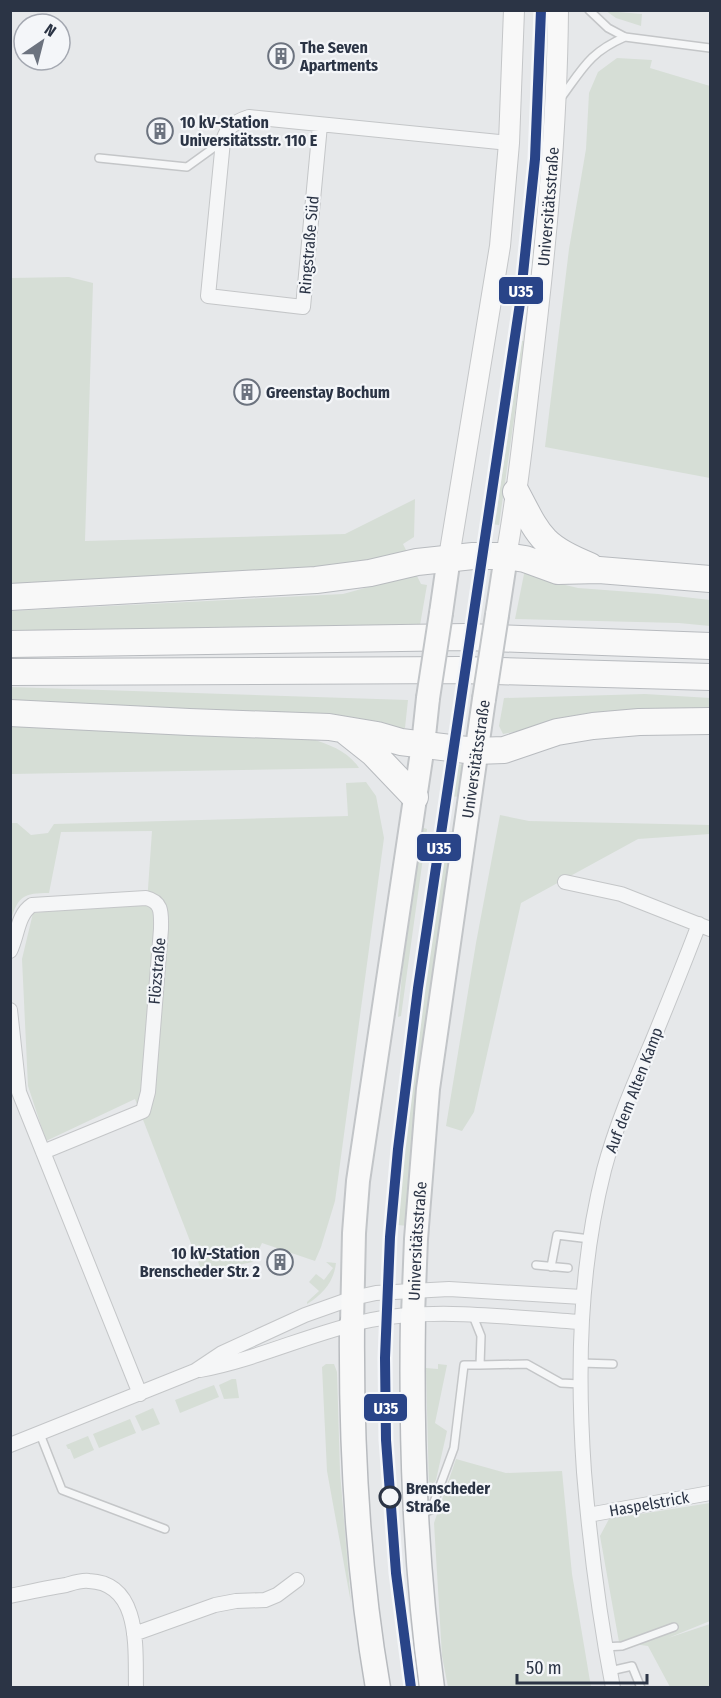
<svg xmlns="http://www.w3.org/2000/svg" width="721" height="1698" viewBox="0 0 721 1698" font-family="'Fira Sans Condensed',sans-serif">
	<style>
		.green { fill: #d6ded6 }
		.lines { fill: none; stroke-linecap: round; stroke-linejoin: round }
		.service-casing { stroke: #c4c6c8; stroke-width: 10 }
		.minor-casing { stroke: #c4c6c8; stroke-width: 16 }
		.secondary-casing { stroke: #c4c6c8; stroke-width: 22 }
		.primary-casing { stroke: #c2c5c8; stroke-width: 26 }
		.trunk-casing { stroke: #b8bbbf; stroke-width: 27 }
		.motorway-casing { stroke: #b8bbbf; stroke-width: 28 }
		.service { stroke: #f5f6f7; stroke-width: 7 }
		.minor { stroke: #f5f6f7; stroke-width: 14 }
		.secondary { stroke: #f8f8f8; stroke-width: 20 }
		.primary { stroke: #f8f8f8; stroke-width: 22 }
		.trunk { stroke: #f8f8f8; stroke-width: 24 }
		.motorway { stroke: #f8f8f8; stroke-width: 26 }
		.primary-bridge-casing { stroke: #c2c5c8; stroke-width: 26; stroke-linecap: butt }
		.primary-bridge { stroke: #f8f8f8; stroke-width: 22 }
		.metro-1-casing { stroke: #f4f6f9; stroke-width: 15 }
		.metro-1 { stroke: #294488; stroke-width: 10 }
		.stop-dot { fill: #f4f6f9; stroke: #2b3445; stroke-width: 3 }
		.labels { text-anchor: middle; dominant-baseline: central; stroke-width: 4.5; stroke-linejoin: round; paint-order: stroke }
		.poi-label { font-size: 16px; font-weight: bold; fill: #2b3445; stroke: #f4f6f9; text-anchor: start }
		.street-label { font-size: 16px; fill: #2b3445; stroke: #f4f6f9 }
		.stop-label { font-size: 16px; font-weight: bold; fill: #2b3445; stroke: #f4f6f9; text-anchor: start }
		.line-badge { stroke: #f4f6f9; stroke-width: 2 }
		.badge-label { font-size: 16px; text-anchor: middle; font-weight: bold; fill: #fff }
	</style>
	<rect width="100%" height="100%" fill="#e6e8ea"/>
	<!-- green -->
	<path class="green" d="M606 11 642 14 641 26 616 18Z
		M617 58 652 60 650 68 710 86V478L545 447 569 249 586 149 589 93 598 72Z
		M69 277 93 283 85 541 345 534 415 499 414 537 403 544 407 552 365 568 11 592V278Z
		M522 341H525L499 525 491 524 493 516H496Z
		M525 569 553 582 578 588 658 594 710 600V626L679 623 515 619Z
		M416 574 421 584 427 585 419 631 11 634V611L343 594Z
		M10 687 408 700 405 728H400V734L11 705Z
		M645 694 710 698V715L541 727 503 734 499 726 504 698Z
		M10 721 312 739C330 745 348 751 359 768L11 774Z
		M456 764 463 765 459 797 450 796Z
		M366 782 376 796 384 838 335 1201 321 1247 315 1261 262 1243 253 1262 202 1272 135 1099 46 1141 28 1086 22 959 33 913 147 903 152 831 61 832 49 893C24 893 18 896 11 920V823H17L31 835 48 833 54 824 348 816 346 783Z
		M500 815 529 821 710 825V834L638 839 521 903 474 1112 462 1131 446 1126 476 943Z
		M421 827 427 829 401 1016 398 1017 403 964 417 870H414Z
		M454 831C434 962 414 1093 407 1226L398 1225 409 1100 446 832Z
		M326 1262 336 1263C334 1282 322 1295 307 1304V1302L319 1291 309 1282 316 1274 324 1280 333 1268Z
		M326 1364H334L337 1372 340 1472 351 1603 327 1471 322 1367Z
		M438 1364 447 1365 435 1423 447 1431 436 1480 429 1490 426 1368 438 1369Z
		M232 1379H236L239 1398 224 1399 219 1385Z
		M214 1385 219 1397 180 1413 175 1400Z
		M153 1408 160 1424 142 1431 135 1416Z
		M130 1419 136 1433 99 1448 93 1434Z
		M88 1436 94 1450 74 1459 70 1449H68L66 1445Z
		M456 1459 506 1473 562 1471 572 1574 591 1687H448L442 1656 434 1523Z
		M710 1503V1621L668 1638 710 1624V1687H670L648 1646 619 1642 600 1536 609 1519Z"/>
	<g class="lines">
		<!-- service casing -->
		<g class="service-casing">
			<path id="service" d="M589 10 608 28 625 37 710 48
				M561 98C583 68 590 52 625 37
				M99 158 187 167 223 141
				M536 1265 568 1268
				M551 1267 557 1235 590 1239
				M473 1316 481 1336 480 1365 527 1364 561 1383 580 1384
				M580 1363 613 1364
				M40 1434 62 1490 165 1529
				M420 1514 431 1510 454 1448 464 1365H480
				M604 1647 622 1646 674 1627
				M610 1671 632 1666 641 1688"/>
		</g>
		<!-- minor casing -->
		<g class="minor-casing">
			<path id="minor" d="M320 125 303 307 208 296 223 141C227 127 234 122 249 117L509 143
				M565 882 621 894 710 929
				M10 951C18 935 17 915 32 905L146 898C163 902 161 914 161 929L148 1092 143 1111 43 1152
				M10 1010 19 1092 140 1394
				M200 1370C259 1359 313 1332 371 1320 437 1307 513 1318 580 1322
				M10 1445 195 1371 222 1353 305 1315 353 1298 376 1293 449 1289 582 1297
				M588 1515 710 1493
				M10 1596C29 1592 47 1588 66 1585 73 1583 81 1580 89 1581 142 1583 135 1651 136 1688
				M134 1634 215 1605 236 1601 265 1600 277 1595 297 1580
				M613 1688C599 1616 590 1544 584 1472 577 1370 579 1269 604 1170 616 1125 634 1084 652 1042 668 1003 684 964 699 924"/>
		</g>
		<!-- secondary casing -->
		<g class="secondary-casing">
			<g id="secondary">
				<path id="s1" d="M506 556C517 498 523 438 530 379 545 256 557 134 558 10"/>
				<path d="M449 557 500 246 509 143 514 10"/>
			</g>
		</g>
		<!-- primary casing -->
		<g class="primary-casing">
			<g id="primary">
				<path d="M441 613 449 557"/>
				<path d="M497 615 506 556"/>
				<path id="s2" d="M413 1315 416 1239 428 1089 484 699"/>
				<path d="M352 1324 354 1233 358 1181 423 745 428 698"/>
			</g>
		</g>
		<!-- trunk casing -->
		<g class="trunk-casing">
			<path id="trunk" d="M413 1315C411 1442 415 1561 432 1688
				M352 1324C351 1446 357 1567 378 1688"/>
		</g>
		<!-- motorway casing -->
		<g class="motorway-casing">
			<path id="motorway" d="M516 492C539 536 542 547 590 566
				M10 597 316 580 370 573 417 562 473 556H506L525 559 558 571 599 570 710 579
				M10 644 466 637 710 646
				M10 672 461 670 710 677
				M10 713 189 722 329 727 377 735 401 742 475 751 504 750 557 732 593 726 639 722 710 721
				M344 730 373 753 415 797"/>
		</g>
		<!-- service -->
		<use href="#service" class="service"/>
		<!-- minor -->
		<use href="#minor" class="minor"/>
		<!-- secondary -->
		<use href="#secondary" class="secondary"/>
		<!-- primary -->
		<use href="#primary" class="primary"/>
		<!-- trunk -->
		<use href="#trunk" class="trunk"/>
		<!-- motorway -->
		<use href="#motorway" class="motorway"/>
		<!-- primary-bridge casing -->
		<g class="primary-bridge-casing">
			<path id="primary-bridge" d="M428 698 441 613
				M484 699 497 615"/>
		</g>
		<!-- primary-bridge -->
		<use href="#primary-bridge" class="primary-bridge"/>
		<!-- metro-1 casing -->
		<g class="metro-1-casing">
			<path id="metro-1" d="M411 1688 396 1573 386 1440 385 1358 390 1237 398 1149 418 988 520 303 535 159 541 10"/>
		</g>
		<!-- metro-1 -->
		<use href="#metro-1" class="metro-1"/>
	</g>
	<!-- icons -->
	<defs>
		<g id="building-ring" transform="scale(1.35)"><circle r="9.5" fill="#f4f6f9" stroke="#6c737f" stroke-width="1.5"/><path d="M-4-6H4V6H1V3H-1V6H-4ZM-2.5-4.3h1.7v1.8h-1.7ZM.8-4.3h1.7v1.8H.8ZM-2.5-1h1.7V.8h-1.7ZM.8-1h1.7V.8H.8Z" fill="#6c737f"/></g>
	</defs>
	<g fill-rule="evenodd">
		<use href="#building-ring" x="281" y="56"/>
		<use href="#building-ring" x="160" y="131"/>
		<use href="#building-ring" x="247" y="392"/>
		<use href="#building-ring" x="280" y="1262"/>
	</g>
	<!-- markers -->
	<circle class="stop-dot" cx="390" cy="1497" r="10"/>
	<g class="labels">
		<!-- poi labels -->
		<g class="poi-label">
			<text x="300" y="47">The Seven<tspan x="300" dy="18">Apartments</tspan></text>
			<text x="180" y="122">10 kV-Station<tspan x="180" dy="18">Universitätsstr. 110 E</tspan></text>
			<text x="266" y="392">Greenstay Bochum</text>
			<text x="260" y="1253" text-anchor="end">10 kV-Station<tspan x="260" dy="18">Brenscheder Str. 2</tspan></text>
		</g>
		<!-- street labels -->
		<g class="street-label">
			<text stroke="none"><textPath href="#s1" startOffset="352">Universitätsstraße</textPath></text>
			<text transform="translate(309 245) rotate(-85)">Ringstraße Süd</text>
			<text stroke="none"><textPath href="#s2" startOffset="560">Universitätsstraße</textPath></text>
			<text transform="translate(157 971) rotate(-85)">Flözstraße</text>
			<text transform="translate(634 1090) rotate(-69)">Auf dem Alten Kamp</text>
			<text stroke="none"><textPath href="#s2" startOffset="74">Universitätsstraße</textPath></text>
			<text transform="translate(649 1504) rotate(-10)">Haspelstrick</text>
		</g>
		<!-- stop labels -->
		<g class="stop-label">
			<text x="406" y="1488">Brenscheder<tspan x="406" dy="18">Straße</tspan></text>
		</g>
	</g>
	<g class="line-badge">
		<rect x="498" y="276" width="46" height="29" rx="6" fill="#294488"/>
		<rect x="416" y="833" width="46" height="29" rx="6" fill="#294488"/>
		<rect x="363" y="1393" width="45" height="29" rx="6" fill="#294488"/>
	</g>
	<g class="badge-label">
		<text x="521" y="297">U35</text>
		<text x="439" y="854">U35</text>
		<text x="386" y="1414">U35</text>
	</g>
	<!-- border -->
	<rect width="721" height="1698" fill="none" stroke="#2b3445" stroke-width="24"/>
	<!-- north arrow -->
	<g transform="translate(42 42) rotate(35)"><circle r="28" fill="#f4f6f9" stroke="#a4a8b1" stroke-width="1.5"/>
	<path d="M0-4.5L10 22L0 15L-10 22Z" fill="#6c737f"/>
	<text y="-9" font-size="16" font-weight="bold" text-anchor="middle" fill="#2b3445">N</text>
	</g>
	<!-- scale -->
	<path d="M517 1674v9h130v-9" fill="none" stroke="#2b3445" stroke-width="3"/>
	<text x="526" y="1674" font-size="18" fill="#2b3445" stroke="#f4f6f9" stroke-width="4.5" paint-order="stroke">50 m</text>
</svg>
